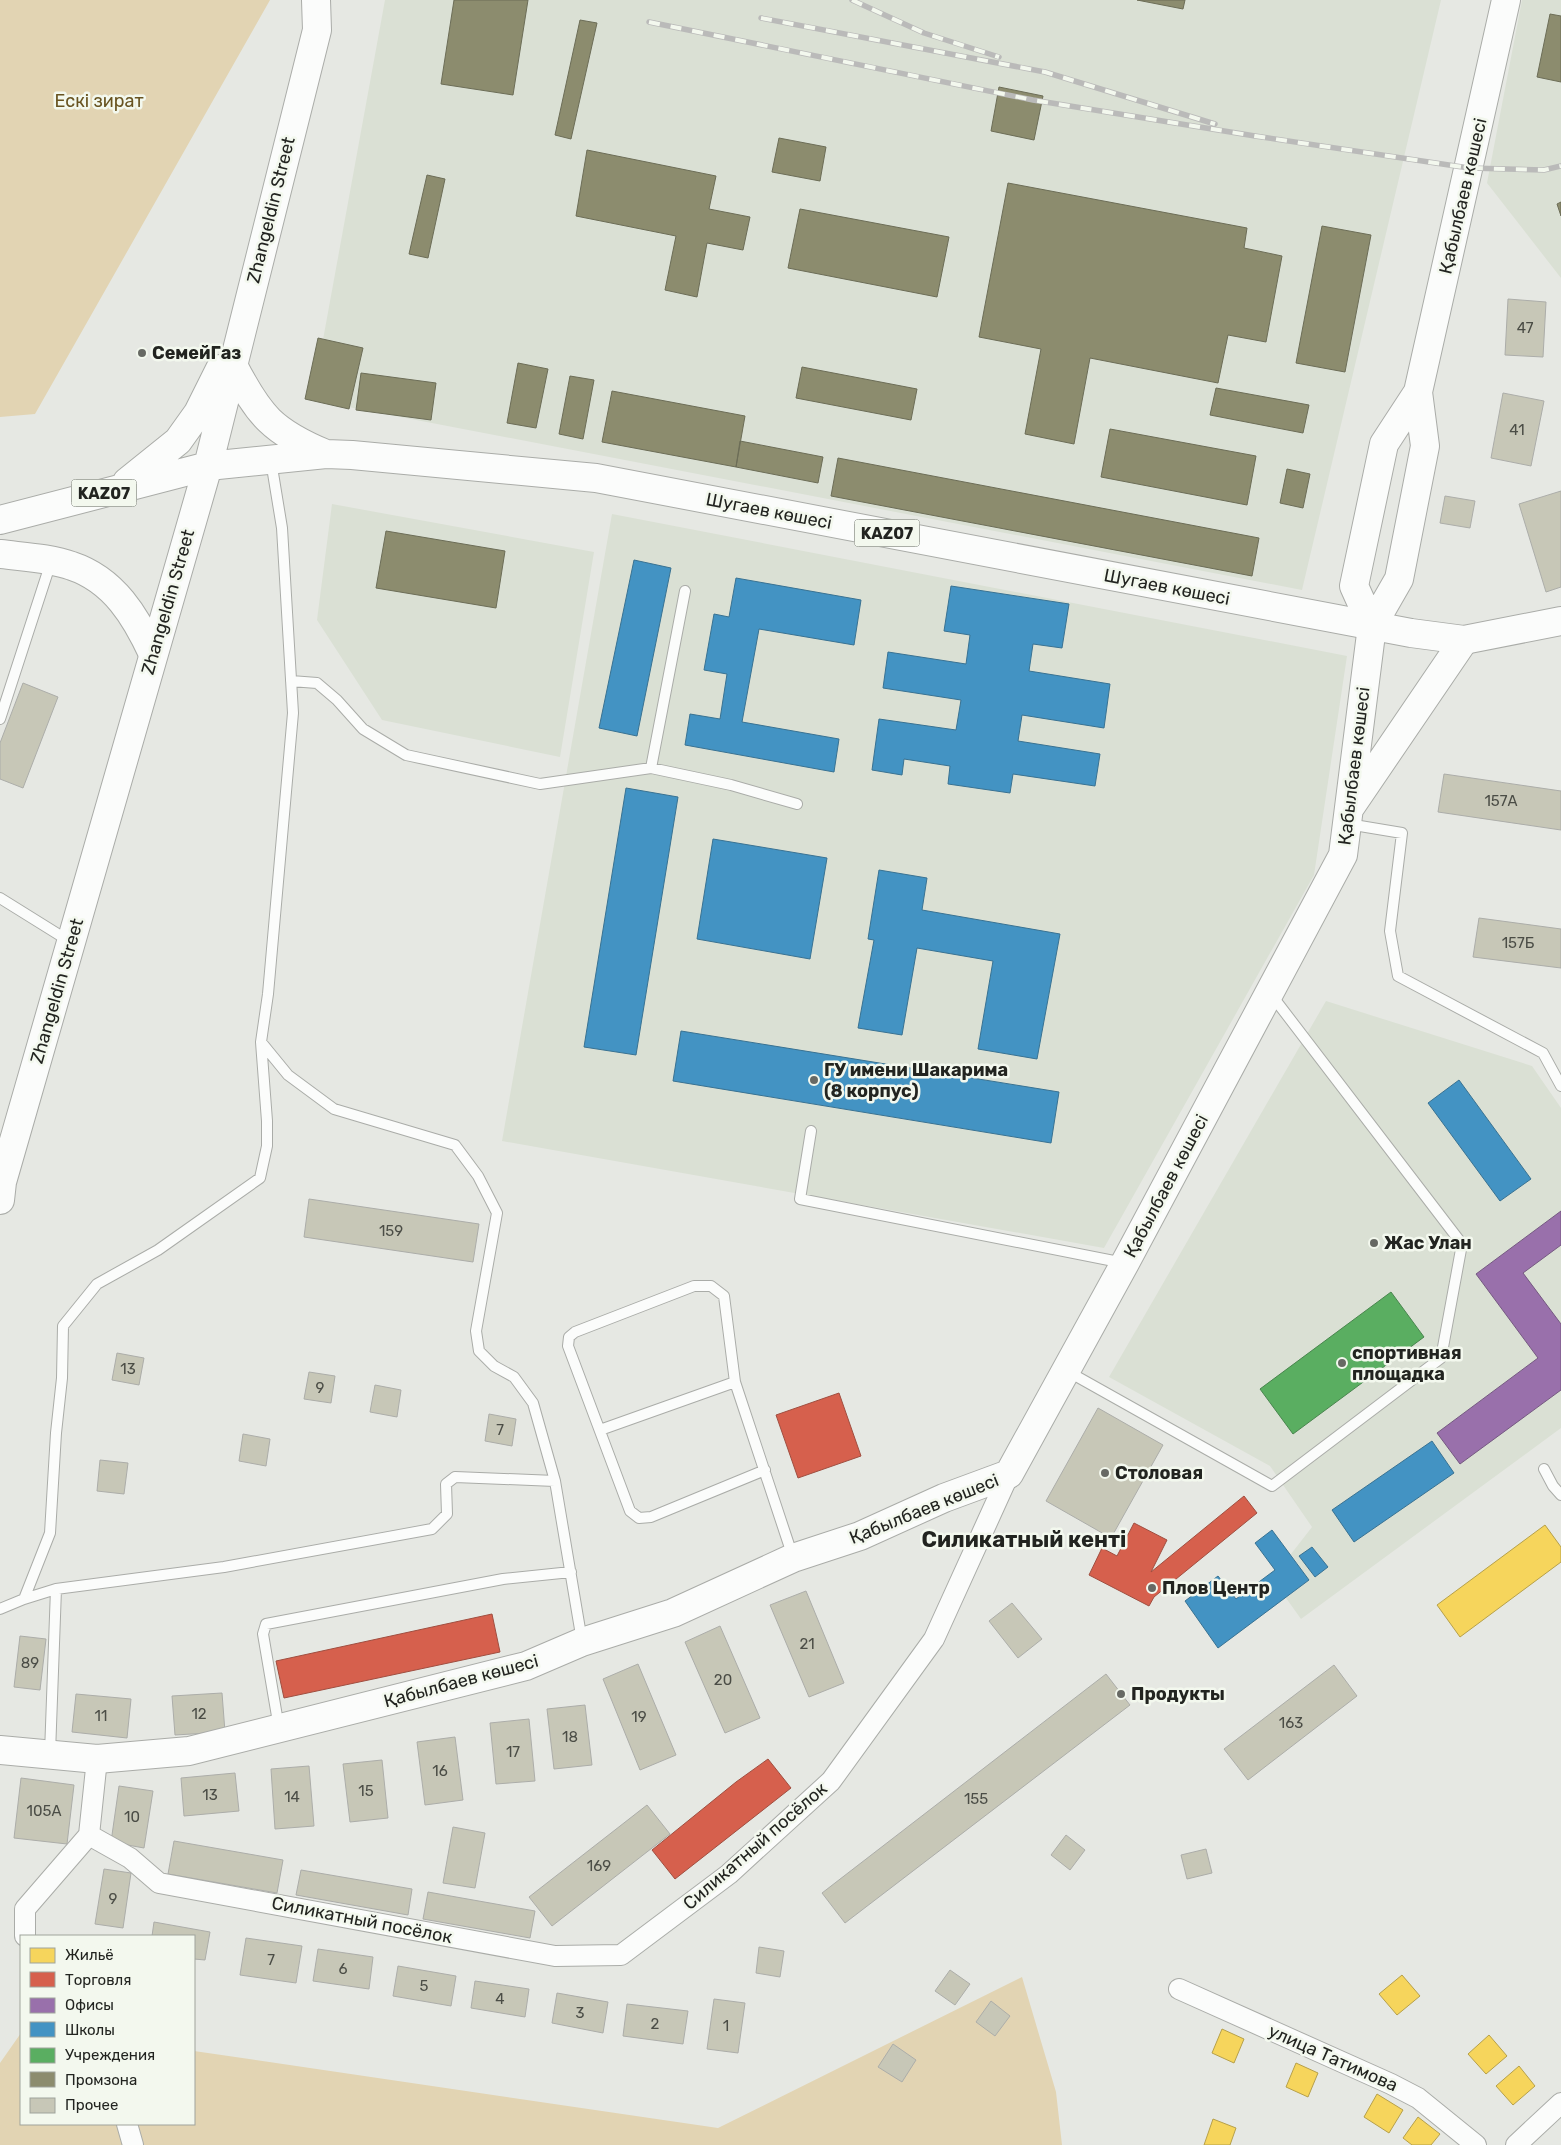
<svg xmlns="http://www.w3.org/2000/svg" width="1561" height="2145" viewBox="0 0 1561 2145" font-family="Rubik,sans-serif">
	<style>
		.built { fill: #dae0d4 }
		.green { fill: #e2d4b3 }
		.homes { fill: #f6d55c; stroke: #b6a04a }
		.shops { fill: #d6604d; stroke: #a04e40 }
		.offices { fill: #9970ab; stroke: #755981 }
		.schools { fill: #4393c3; stroke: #397292 }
		.public { fill: #5aae61; stroke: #49854e }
		.industry { fill: #8c8c6e; stroke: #6c6d57 }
		.building { fill: #c7c7b7; stroke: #acada9 }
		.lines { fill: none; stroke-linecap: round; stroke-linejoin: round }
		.service-casing { stroke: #aaaca8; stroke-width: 12 }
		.minor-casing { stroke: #aaaca8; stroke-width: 22 }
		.secondary-casing { stroke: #aaaca8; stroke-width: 30 }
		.trunk-casing { stroke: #aaaca8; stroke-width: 30 }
		.service { stroke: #fbfcfb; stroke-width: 10 }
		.minor { stroke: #fbfcfb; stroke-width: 20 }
		.secondary { stroke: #fbfcfb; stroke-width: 28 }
		.trunk { stroke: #fbfcfb; stroke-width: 28 }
		.rail-casing { stroke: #babab9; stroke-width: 5.5 }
		.rail { stroke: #f3f8ee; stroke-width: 4; stroke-dasharray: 11; stroke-linecap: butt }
		.poi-dot { fill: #676964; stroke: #f3f8ee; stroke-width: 2 }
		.labels { text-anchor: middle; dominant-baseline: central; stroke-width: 5; stroke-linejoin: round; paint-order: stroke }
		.number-label { font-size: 15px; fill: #4b4d46 }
		.shield { fill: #f3f8ee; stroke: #61645e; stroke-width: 1 }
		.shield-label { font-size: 16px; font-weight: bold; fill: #222420 }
		.park-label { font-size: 18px; fill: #685320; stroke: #f3f8ee }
		.street-label { font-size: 18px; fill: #222420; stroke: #f3f8ee }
		.poi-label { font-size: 18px; font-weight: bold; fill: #222420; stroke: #f3f8ee; text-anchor: start }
		.district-label { font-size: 22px; font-weight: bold; fill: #222420; stroke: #f3f8ee }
	</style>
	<rect width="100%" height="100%" fill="#e6e8e3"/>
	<!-- built -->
	<path class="built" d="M385 0H1441L1302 590 312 400Z
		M1522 0H1561V278L1487 183Z
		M332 504 594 552 560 757 382 720 317 620Z
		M612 514 1347 656 1314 875 1104 1248 502 1141Z
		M1326 1001 1532 1066 1561 1108V1428L1301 1619 1286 1598 1309 1580 1291 1554 1312 1527 1270 1466 1109 1377Z"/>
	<!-- green -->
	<path class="green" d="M0 0H270L35 414 0 417Z
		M1022 1977 1056 2092 1062 2145H0V2063L21 2033V2124H194V2051L718 2128Z"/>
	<!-- homes -->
	<path class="homes" d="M1545 1525 1561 1547V1562L1460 1637 1437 1605Z
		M1402 1975 1420 1996 1397 2015 1379 1994Z
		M1222 2029 1244 2039 1234 2063 1212 2053Z
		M1489 2035 1507 2056 1486 2074 1468 2054Z
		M1296 2063 1318 2073 1308 2097 1286 2087Z
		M1519 2066 1535 2086 1513 2105 1496 2086Z
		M1377 2094 1403 2110 1389 2133 1364 2117Z
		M1418 2117 1440 2134 1431 2145H1412L1403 2138Z
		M1213 2119 1236 2128 1230 2145H1204Z"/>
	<!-- shops -->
	<path class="shops" d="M839 1393 861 1456 798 1478 776 1415Z
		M1244 1496 1257 1513 1154 1597 1149 1606 1089 1575 1102 1548 1117 1556 1134 1523 1167 1540 1151 1572Z
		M492 1614 500 1652 284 1698 276 1661Z
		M768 1759 791 1788 675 1879 652 1850 736 1782Z"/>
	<!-- offices -->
	<path class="offices" d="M1561 1211V1245L1523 1273 1561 1324V1390L1460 1464 1437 1433 1538 1358 1476 1274Z"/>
	<!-- schools -->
	<path class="schools" d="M634 560 671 568 637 736 599 728Z
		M736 578 861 600 854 645 759 629 742 722 839 739 834 772 685 745 690 714 720 719 727 674 704 670 714 614 729 617Z
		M951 586 1069 604 1062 648 1033 644 1029 671 1110 684 1104 728 1022 715 1018 741 1100 754 1095 786 1013 774 1010 793 948 784 950 766 904 759 902 775 872 770 879 719 956 730 961 700 883 688 888 652 966 664 970 635 944 631Z
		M626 788 678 797 636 1055 584 1047Z
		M713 839 827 858 810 959 697 939Z
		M879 870 927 878 922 910 1060 934 1037 1059 978 1049 993 961 917 948 902 1035 858 1028 874 940 868 939Z
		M681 1031 1059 1092 1051 1143 673 1081Z
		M1459 1080 1531 1179 1500 1201 1428 1103Z
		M1432 1441 1454 1473 1354 1542 1332 1510Z
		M1272 1530 1309 1580 1218 1648 1185 1601 1218 1576 1236 1599 1275 1570 1255 1543Z
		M1312 1547 1328 1567 1315 1577 1299 1556Z"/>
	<!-- public -->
	<path class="public" d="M1391 1292 1424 1337 1293 1434 1260 1389Z"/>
	<!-- industry -->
	<path class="industry" d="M454 0H528L513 95 441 84Z
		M1137 0H1185L1183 9Z
		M1550 14 1561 16V82L1537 77Z
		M580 20 597 23 571 139 555 135Z
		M999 87 1043 96 1034 140 991 131Z
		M779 138 826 147 820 181 772 172Z
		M587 150 716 176 709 209 750 217 743 250 707 243 697 297 665 290 676 236 576 216Z
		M427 175 445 179 428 258 409 254Z
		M1008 183 1247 228 1244 248 1282 256 1266 342 1228 335 1218 383 1090 358 1074 444 1025 434 1041 349 979 337Z
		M1561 202V216L1557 204Z
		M800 209 949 237 937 297 788 268Z
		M1322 226 1371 235 1345 372 1296 363Z
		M318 338 363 348 349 409 305 399Z
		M518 363 548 369 536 428 507 423Z
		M802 367 917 389 911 420 796 398Z
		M361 373 436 383 431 420 356 410Z
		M570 376 594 380 583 439 559 434Z
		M1216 388 1309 405 1303 433 1210 415Z
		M612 391 745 416 736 467 602 442Z
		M1110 429 1256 456 1247 505 1101 477Z
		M740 441 823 457 818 483 736 467Z
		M838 458 1259 538 1252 576 831 496Z
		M1287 469 1310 474 1303 508 1280 503Z
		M386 531 505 551 496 608 376 588Z"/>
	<!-- building -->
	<path class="building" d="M1508 299 1546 302 1543 357 1505 355Z
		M1503 393 1544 401 1531 466 1491 458Z
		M1561 491V587L1546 592 1519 504Z
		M1445 496 1475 501 1470 528 1440 523Z
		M23 683 58 697 23 788 0 779V743Z
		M1444 774 1561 791V830L1438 812Z
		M1479 918 1561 929V968L1473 957Z
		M309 1199 479 1224 473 1262 304 1237Z
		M117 1353 144 1358 139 1385 112 1380Z
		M309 1372 335 1376 331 1403 304 1399Z
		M375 1385 401 1390 397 1417 370 1412Z
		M1098 1408 1163 1445 1111 1538 1046 1501Z
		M489 1414 516 1419 512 1446 485 1441Z
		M243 1434 270 1439 266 1466 239 1461Z
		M100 1460 128 1463 124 1494 97 1491Z
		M806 1591 844 1683 809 1697 770 1605Z
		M1012 1603 1042 1639 1018 1658 989 1621Z
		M720 1626 760 1718 725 1733 685 1642Z
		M20 1636 46 1639 40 1690 14 1687Z
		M638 1664 676 1755 640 1770 603 1679Z
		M1334 1665 1357 1696 1248 1780 1224 1749Z
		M1106 1674 1130 1705 845 1923 822 1893Z
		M222 1693 225 1732 175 1735 172 1696Z
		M76 1694 131 1699 127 1738 72 1732Z
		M585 1705 592 1765 554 1769 547 1709Z
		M529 1719 535 1781 496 1784 490 1723Z
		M455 1737 463 1800 425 1805 417 1742Z
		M382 1760 388 1818 350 1822 343 1764Z
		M309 1766 314 1826 275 1829 271 1769Z
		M235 1773 239 1811 184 1816 181 1778Z
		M21 1778 74 1785 67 1844 14 1838Z
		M119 1786 153 1791 144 1848 111 1842Z
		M647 1805 670 1834 552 1926 529 1897Z
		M453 1827 485 1833 475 1888 443 1883Z
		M1066 1835 1085 1850 1070 1870 1051 1855Z
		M174 1841 283 1860 277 1893 168 1874Z
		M1206 1849 1212 1873 1187 1879 1181 1855Z
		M104 1869 131 1873 123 1928 95 1924Z
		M301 1870 412 1889 408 1915 296 1895Z
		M428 1892 535 1911 530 1938 423 1919Z
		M154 1922 210 1932 205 1960 194 1959V1936H152Z
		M246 1938 302 1946 296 1983 240 1975Z
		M759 1947 784 1951 780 1977 756 1973Z
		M318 1949 373 1957 369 1989 313 1981Z
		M398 1966 456 1976 451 2006 393 1996Z
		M950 1970 970 1984 955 2005 935 1991Z
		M475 1981 529 1989 525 2017 471 2008Z
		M557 1993 608 2002 603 2033 552 2023Z
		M714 1999 745 2003 738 2053 707 2049Z
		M991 2001 1010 2016 995 2036 976 2022Z
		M627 2004 688 2011 683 2044 623 2036Z
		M893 2044 916 2060 902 2082 878 2067Z"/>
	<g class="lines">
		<!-- service casing -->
		<g class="service-casing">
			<path id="service" d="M291 681 317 683 337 700 363 729 406 755 540 784 651 768 731 785 797 804
				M0 719 51 562
				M651 768 685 591
				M1348 824 1402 833 1390 931 1398 976 1543 1053 1561 1086
				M0 898 69 941
				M261 1042 288 1075 334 1109 455 1145 478 1176 497 1213 476 1331 479 1351 494 1366 514 1377 533 1403 555 1481 582 1641
				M811 1131 800 1199 1124 1263
				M1067 1371 1272 1486 1441 1358 1462 1244 1270 993
				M600 1430 735 1382
				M1544 1469 1553 1486 1561 1495
				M765 1470 651 1517 639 1518 630 1511 568 1346 569 1337 575 1332 694 1286H711L724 1296 735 1382 793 1557
				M24 1599 56 1589 224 1567 432 1529 447 1514 446 1484 455 1477 555 1481
				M0 1609 24 1599 50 1533 56 1433 62 1378 63 1326 97 1284 158 1250 260 1178 267 1146V1121L261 1042 268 994 293 713 282 528 271 461
				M279 1728 263 1634 266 1624 503 1579 571 1572
				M50 1753 56 1589"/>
		</g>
		<!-- minor casing -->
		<g class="minor-casing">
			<path id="minor" d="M89 1835 130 1858 159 1883 555 1956 621 1955 729 1874 831 1781 934 1639 1009 1474
				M25 1936V1909L89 1835 97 1759
				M1179 1989 1391 2084 1418 2098 1476 2145
				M127 2124 133 2145
				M1516 2145 1561 2103"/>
		</g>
		<!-- secondary casing -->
		<g class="secondary-casing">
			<path id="secondary" d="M1372 626 1354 586 1384 444 1418 392
				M1351 806 1464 640
				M0 1200 2 1182 208 466
				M0 1750 97 1759 189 1751 526 1666 582 1642 673 1613 793 1558 860 1536 944 1498 1009 1474 1125 1263 1343 855 1372 626 1399 579 1425 446 1418 392 1506 0"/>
		</g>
		<!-- trunk casing -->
		<g class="trunk-casing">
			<path id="trunk" d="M233 365C259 416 273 432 326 454
				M208 466 317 30 316 0
				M127 482 178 441 198 413 220 369
				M0 520 208 466 326 454 352 455 596 478 1411 633 1464 640 1561 621
				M0 554C24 557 50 558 72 566 114 580 136 617 153 654"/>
		</g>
		<!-- service -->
		<use href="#service" class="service"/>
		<!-- minor -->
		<use href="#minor" class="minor"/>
		<!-- secondary -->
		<use href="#secondary" class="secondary"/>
		<!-- trunk -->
		<use href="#trunk" class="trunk"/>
		<!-- rail casing -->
		<g class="rail-casing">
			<path id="rail" d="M852 0 924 33 999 57
				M761 18 1045 72 1215 124
				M649 22 1033 100 1255 136 1469 168 1544 170 1561 166"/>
		</g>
		<!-- rail -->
		<use href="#rail" class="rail"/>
	</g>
	<!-- markers -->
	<g class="poi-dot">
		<circle cx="142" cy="353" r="5"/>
		<circle cx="814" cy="1080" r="5"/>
		<circle cx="1374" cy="1243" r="5"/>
		<circle cx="1342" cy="1363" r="5"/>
		<circle cx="1105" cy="1473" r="5"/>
		<circle cx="1152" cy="1588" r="5"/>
		<circle cx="1121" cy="1694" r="5"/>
	</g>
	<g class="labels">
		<!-- number labels -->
		<g class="number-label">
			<text x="1525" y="328">47</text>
			<text x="1517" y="430">41</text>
			<text x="1501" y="801">157А</text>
			<text x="1518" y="943">157Б</text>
			<text x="391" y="1231">159</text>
			<text x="128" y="1369">13</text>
			<text x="320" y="1388">9</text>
			<text x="500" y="1430">7</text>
			<text x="807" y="1644">21</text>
			<text x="30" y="1663">89</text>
			<text x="723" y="1680">20</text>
			<text x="199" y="1714">12</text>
			<text x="101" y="1716">11</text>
			<text x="639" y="1717">19</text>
			<text x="1291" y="1723">163</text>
			<text x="570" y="1737">18</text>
			<text x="513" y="1752">17</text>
			<text x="440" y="1771">16</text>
			<text x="366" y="1791">15</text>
			<text x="210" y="1795">13</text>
			<text x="292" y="1797">14</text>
			<text x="976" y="1799">155</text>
			<text x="44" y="1811">105А</text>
			<text x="132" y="1817">10</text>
			<text x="599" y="1866">169</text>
			<text x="113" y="1899">9</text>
			<text x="271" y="1960">7</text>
			<text x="343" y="1969">6</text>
			<text x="424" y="1986">5</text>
			<text x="500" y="1999">4</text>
			<text x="580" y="2013">3</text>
			<text x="655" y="2024">2</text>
			<text x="726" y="2026">1</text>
		</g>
		<!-- shield labels -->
		<g class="shield">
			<rect x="71.5" y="479.5" width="65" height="27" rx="4"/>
			<rect x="854.5" y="519.5" width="65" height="27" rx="4"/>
		</g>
		<g class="shield-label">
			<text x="104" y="493">KAZ07</text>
			<text x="887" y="533">KAZ07</text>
		</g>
		<!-- park labels -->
		<g class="park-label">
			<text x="99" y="101">Ескі зират</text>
		</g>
		<!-- street labels -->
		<g class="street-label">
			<text transform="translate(1463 196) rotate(-77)">Қабылбаев көшесі</text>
			<text transform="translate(271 210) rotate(-76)">Zhangeldin Street</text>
			<text transform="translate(769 511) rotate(11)">Шугаев көшесі</text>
			<text transform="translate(1167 587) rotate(11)">Шугаев көшесі</text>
			<text transform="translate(168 602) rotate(-74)">Zhangeldin Street</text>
			<text transform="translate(1354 766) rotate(-83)">Қабылбаев көшесі</text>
			<text transform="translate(57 991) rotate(-74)">Zhangeldin Street</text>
			<text transform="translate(1166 1186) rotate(-62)">Қабылбаев көшесі</text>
			<text transform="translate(924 1509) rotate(-22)">Қабылбаев көшесі</text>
			<text transform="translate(461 1681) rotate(-15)">Қабылбаев көшесі</text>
			<text transform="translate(755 1846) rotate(-41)">Силикатный посёлок</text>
			<text transform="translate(362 1920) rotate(11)">Силикатный посёлок</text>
			<text transform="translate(1333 2058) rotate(24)">улица Татимова</text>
		</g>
		<!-- poi labels -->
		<g class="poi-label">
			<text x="152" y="353">СемейГаз</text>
			<text x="824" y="1070">ГУ имени Шакарима<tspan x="824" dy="21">(8 корпус)</tspan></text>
			<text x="1384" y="1243">Жас Улан</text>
			<text x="1352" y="1353">спортивная<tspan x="1352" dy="21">площадка</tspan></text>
			<text x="1115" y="1473">Столовая</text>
			<text x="1162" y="1588">Плов Центр</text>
			<text x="1131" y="1694">Продукты</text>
		</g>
		<!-- district labels -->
		<g class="district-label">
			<text x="1024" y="1539">Силикатный кенті</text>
		</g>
	</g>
	<!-- legend -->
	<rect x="20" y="1935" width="175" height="190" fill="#f3f8ee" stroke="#9fa39c"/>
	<rect x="30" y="1948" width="25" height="15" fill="#f6d55c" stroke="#9fa39c"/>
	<text x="65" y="1960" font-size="15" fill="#222420">Жильё</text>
	<rect x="30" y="1972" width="25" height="15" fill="#d6604d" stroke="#9fa39c"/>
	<text x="65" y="1985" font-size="15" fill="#222420">Торговля</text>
	<rect x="30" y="1998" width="25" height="15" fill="#9970ab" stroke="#9fa39c"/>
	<text x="65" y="2010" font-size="15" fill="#222420">Офисы</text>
	<rect x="30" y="2022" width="25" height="15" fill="#4393c3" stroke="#9fa39c"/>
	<text x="65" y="2035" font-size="15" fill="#222420">Школы</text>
	<rect x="30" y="2048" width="25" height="15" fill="#5aae61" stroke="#9fa39c"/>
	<text x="65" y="2060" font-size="15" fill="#222420">Учреждения</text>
	<rect x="30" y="2072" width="25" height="15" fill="#8c8c6e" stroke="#9fa39c"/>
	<text x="65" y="2085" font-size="15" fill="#222420">Промзона</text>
	<rect x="30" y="2098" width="25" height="15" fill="#c7c7b7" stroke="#9fa39c"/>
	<text x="65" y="2110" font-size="15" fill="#222420">Прочее</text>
</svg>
